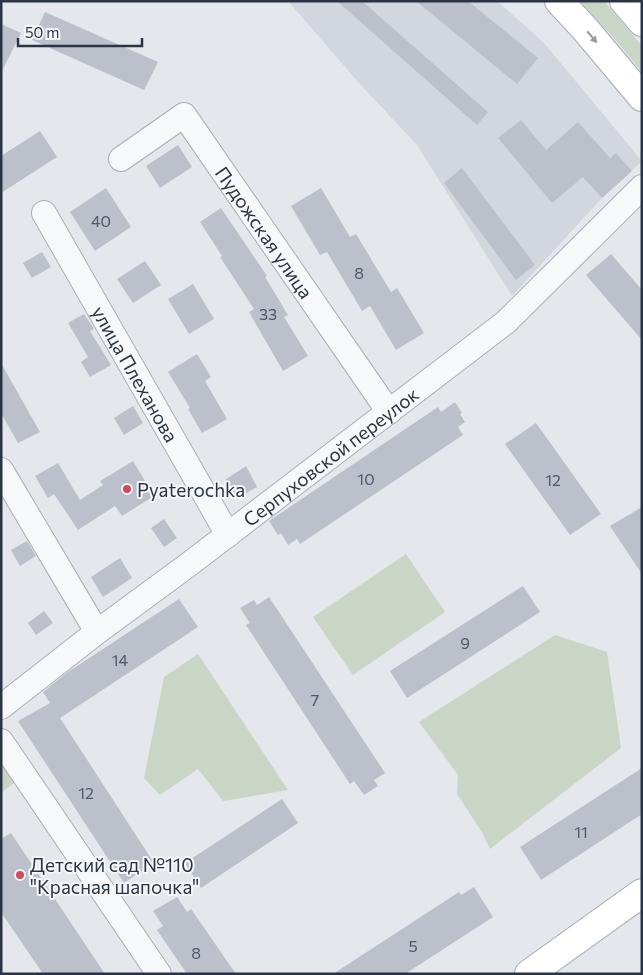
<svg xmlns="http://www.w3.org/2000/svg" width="643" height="975" viewBox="0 0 643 975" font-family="Commissioner,sans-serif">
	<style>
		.built { fill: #d2d6de }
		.green { fill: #c9d6c5 }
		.building { fill: #bbc0ca }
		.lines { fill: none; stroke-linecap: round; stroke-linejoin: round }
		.minor-casing { stroke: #a9aeb7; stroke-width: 26 }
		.major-casing { stroke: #a3abb8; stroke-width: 30 }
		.minor { stroke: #f7f8fa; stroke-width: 24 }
		.major { stroke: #fff; stroke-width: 28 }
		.oneway { fill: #959aa2 }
		.poi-dot { fill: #d1495b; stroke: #f4f6f9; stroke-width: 2 }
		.labels { text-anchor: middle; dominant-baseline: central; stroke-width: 4; stroke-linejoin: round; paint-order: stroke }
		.number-label { font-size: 16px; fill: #4f5766 }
		.street-label { font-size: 19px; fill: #2b3445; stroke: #f4f6f9 }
		.poi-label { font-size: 19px; fill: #2b3445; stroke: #f4f6f9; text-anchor: start }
	</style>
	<rect width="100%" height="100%" fill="#e4e7ec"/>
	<!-- built -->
	<path class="built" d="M288 1H497L544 43 642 161 602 198 512 296 417 145 359 83Z"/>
	<!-- green -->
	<path class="green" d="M580 1H604L642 46V72L619 44Z
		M406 554 445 612 353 675 313 617Z
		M555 635 607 652 621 748 490 849 482 832 457 794 458 775 419 722Z
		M198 654 288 790 223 801 198 769 160 795 144 778 164 677Z
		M1 762 15 782 1 793Z"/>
	<!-- building -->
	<path class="building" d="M337 1H362L488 112 477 125Z
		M416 1H468L538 58 517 84Z
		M45 12 158 62 144 90 32 40Z
		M1 24 21 33 1 73Z
		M521 120 546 150 578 122 610 158 616 153 632 171 602 198 583 177 552 203 498 138Z
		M40 131 57 157 1 193V156Z
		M178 145 192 167 160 188 146 166Z
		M462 168 535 265 516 280 444 183Z
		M106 188 131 227 95 251 70 212Z
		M321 188 350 237 356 234 391 292 397 288 424 333 396 350 370 306 362 311 327 252 320 255 291 206Z
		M221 208 267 276 265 277 288 315 284 317 308 356 283 371 249 312 254 309 220 257 222 256 200 222Z
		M42 252 51 267 32 278 23 263Z
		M611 254 642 290V340L586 275Z
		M145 261 161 285 133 303 117 279Z
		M193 284 214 319 189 334 168 299Z
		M84 314 94 329 90 331 111 365 90 377 81 362 88 357 68 323Z
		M197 354 211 377 205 381 227 419 202 433 188 409 190 408 168 372Z
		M1 363 40 432 18 443 1 413Z
		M455 402 462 413 460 414 465 422 458 427 463 435 300 544 297 539 288 545 281 533 278 535 269 521 438 407 441 412Z
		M133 406 143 423 124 435 114 418Z
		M536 423 601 514 570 535 505 444Z
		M133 461 154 496 122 516 115 506 78 530 54 494 48 498 35 476 58 463 80 500 103 485 100 481Z
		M246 466 257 487 236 499 225 480Z
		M642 507V574L610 526Z
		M164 519 177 538 164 547 151 528Z
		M27 541 36 556 20 566 11 550Z
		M120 558 132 578 103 597 91 577Z
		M523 586 540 612 407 698 390 671Z
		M269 597 385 773 374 780 378 786 364 795 354 781 350 784 246 625 250 623 240 608 254 600 257 605Z
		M179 599 198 627 60 718 154 863 124 883 18 721 50 703 43 692 68 672Z
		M44 611 53 623 36 635 28 623Z
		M642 768V814L541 880 520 847Z
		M282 799 298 823 201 888 185 863Z
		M11 833 105 974H43L1 912V839Z
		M474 887 493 917 405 974H333L459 892 461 895Z
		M177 897 187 912 191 909 236 974H187L157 930 163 926 153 911Z"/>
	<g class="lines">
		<!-- minor casing -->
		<g class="minor-casing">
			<g id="minor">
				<path id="s1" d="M121 159 184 115 389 412"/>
				<path id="s2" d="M44 213 228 535"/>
				<path d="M1 470 97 632"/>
				<path id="s3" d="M1 707 97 632 188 565 506 322 642 187"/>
				<path d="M1 741 159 974"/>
			</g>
		</g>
		<!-- major casing -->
		<g class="major-casing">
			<path id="major" d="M559 1 585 29 642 97
				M624 1 642 22
				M529 974 642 893"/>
		</g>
		<!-- minor -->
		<use href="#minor" class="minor"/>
		<!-- major -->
		<use href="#major" class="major"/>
	</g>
	<!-- one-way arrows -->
	<defs><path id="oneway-solid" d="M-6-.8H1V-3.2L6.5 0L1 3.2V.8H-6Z" transform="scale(1.25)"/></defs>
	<use class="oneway" href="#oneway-solid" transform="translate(592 37) rotate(50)"/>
	<!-- markers -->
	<g class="poi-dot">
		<circle cx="127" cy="489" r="5"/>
		<circle cx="20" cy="875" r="5"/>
	</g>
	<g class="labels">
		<!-- number labels -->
		<g class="number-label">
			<text x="101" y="220">40</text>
			<text x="359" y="272">8</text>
			<text x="268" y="313">33</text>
			<text x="366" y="478">10</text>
			<text x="553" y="479">12</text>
			<text x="465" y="642">9</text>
			<text x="120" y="659">14</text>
			<text x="315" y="699">7</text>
			<text x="86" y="792">12</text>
			<text x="581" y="831">11</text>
			<text x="413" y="945">5</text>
			<text x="196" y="952">8</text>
		</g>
		<!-- street labels -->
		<g class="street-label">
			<text stroke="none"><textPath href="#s1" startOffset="219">Пудожская улица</textPath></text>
			<text stroke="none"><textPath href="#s2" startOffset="185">улица Плеханова</textPath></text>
			<text stroke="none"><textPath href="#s3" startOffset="414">Серпуховской переулок</textPath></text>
		</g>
		<!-- poi labels -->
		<g class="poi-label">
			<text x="137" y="489">Pyaterochka</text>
			<text x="30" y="864">Детский сад №110<tspan x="30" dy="22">"Красная шапочка"</tspan></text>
		</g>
	</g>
	<!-- border -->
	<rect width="643" height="975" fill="none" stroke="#2b3445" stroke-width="5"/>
	<!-- scale -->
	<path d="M18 38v8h124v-8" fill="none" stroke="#2b3445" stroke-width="2.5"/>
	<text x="25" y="38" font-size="15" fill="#2b3445" stroke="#f4f6f9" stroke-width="4" paint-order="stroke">50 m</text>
</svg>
